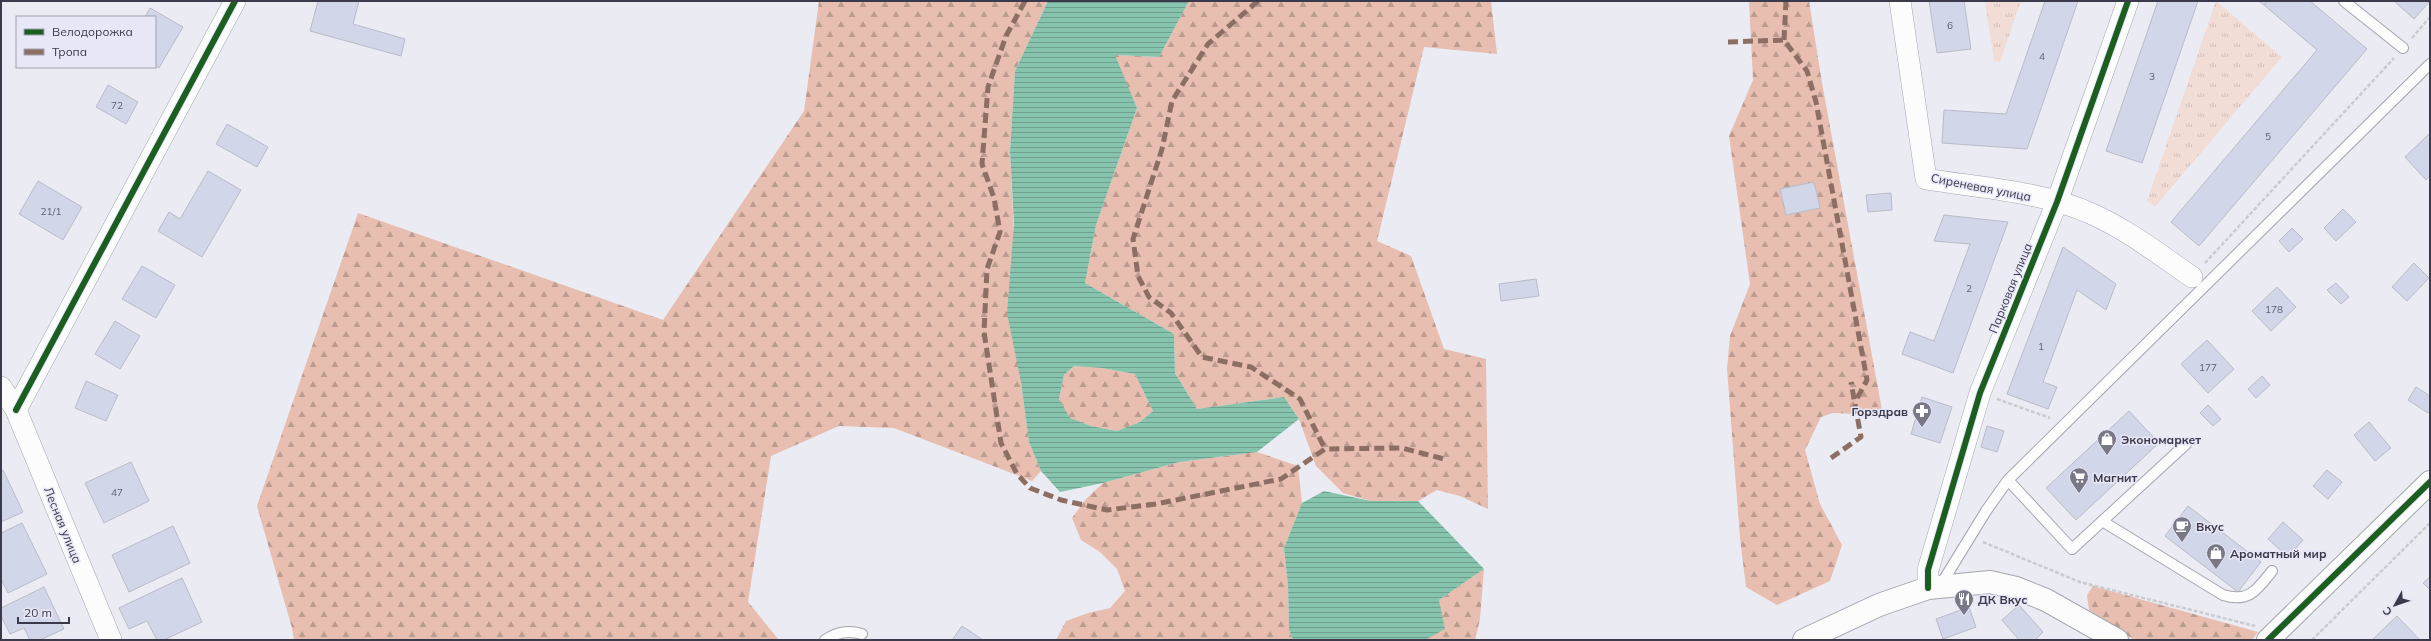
<svg xmlns="http://www.w3.org/2000/svg" width="2431" height="641" viewBox="0 0 2431 641" font-family="Mulish,sans-serif">
	<style>
		.grass { fill: url(#grass-tufts) }
		.forest { fill: url(#forest-firs) }
		.water { fill: url(#water-rules); fill-rule: evenodd }
		.building { fill: #d1d7e8; stroke: #b9bcc7 }
		.lines { fill: none; stroke-linecap: round; stroke-linejoin: round }
		.service-casing { stroke: #a5a5b0; stroke-width: 12 }
		.minor-casing { stroke: #a5a5b0; stroke-width: 22 }
		.tertiary-casing { stroke: #a5a5b0; stroke-width: 24 }
		.path { stroke: #cbcbd0; stroke-width: 2.5; stroke-dasharray: 4 2; stroke-linecap: butt }
		.service { stroke: #fcfcfd; stroke-width: 10 }
		.minor { stroke: #fcfcfd; stroke-width: 21 }
		.tertiary { stroke: #fcfcfd; stroke-width: 22 }
		.quiet { stroke: #8d6e63; stroke-width: 5; stroke-dasharray: 10 5; stroke-linecap: butt }
		.cycleway-casing { stroke: #e7e7f8; stroke-width: 8 }
		.cycleway { stroke: #1b5e20; stroke-width: 6 }
		.labels { text-anchor: middle; dominant-baseline: central; stroke-width: 3; stroke-linejoin: round; paint-order: stroke }
		.number-label { font-size: 10px; fill: #606172 }
		.street-label { font-size: 12px; fill: #3a3a4a; stroke: #e7e7f8 }
		.poi-label { font-size: 12px; font-weight: bold; fill: #3a3a4a; stroke: #e7e7f8; text-anchor: start }
	</style>
	<defs>
		<pattern id="grass-tufts" width="24" height="20" patternUnits="userSpaceOnUse"><rect width="24" height="20" fill="#f2dcd6"/><path d="M3 7l-1-3M5 7V3M7 7l1-3M15 17l-1-3M17 17v-4M19 17l1-3" fill="none" stroke="#d0beb9"/></pattern>
		<pattern id="forest-firs" width="22" height="20" patternUnits="userSpaceOnUse"><rect width="22" height="20" fill="#e7beaf"/><path d="M5 1l3.5 6h-7zM16 11l3.5 6h-7z" fill="#bc9b90"/></pattern>
		<pattern id="water-rules" width="6" height="5" patternUnits="userSpaceOnUse"><rect width="6" height="5" fill="#86c4ad"/><path d="M0 2.5h6" fill="none" stroke="#6fa08f"/></pattern>
	</defs>
	<rect width="100%" height="100%" fill="#ebebf4"/>
	<!-- grass -->
	<path class="grass" d="M1985 1H2021L2000 62 1994 61Z
		M2216 1 2282 57 2155 207 2147 201Z"/>
	<!-- forest -->
	<path class="forest" d="M819 1H1048L1015 71 1010 151 1021 382 1029 442 1041 471 1032 481 894 428 839 426 771 456 748 602 779 640H294L292 628 257 506 358 213 663 320 804 111Z
		M1189 1H1491L1497 54 1424 47 1377 241 1411 256 1444 349 1486 359 1488 509 1460 496 1437 490 1418 501H1371L1343 493 1316 466 1299 419 1284 397 1197 409 1175 373 1174 334 1085 283 1096 225 1137 108 1114 55 1159 57Z
		M1749 1H1809L1822 83 1883 415 1833 413 1821 417 1805 450 1820 504 1842 545 1830 581 1777 605 1746 587 1740 538 1727 369 1730 336 1750 284 1729 136 1753 80Z
		M1074 366 1102 368 1135 374 1153 411 1140 422 1117 431 1091 426 1069 418 1059 399 1064 375Z
		M1257 452 1298 466 1302 503 1284 548 1288 585 1289 630 1293 640H1056L1066 621 1088 613 1110 608 1125 591 1117 569 1100 552 1081 540 1072 518 1086 499 1103 483 1179 462Z
		M1484 569 1480 619 1475 640H1425L1444 629 1439 600Z
		M2093 586 2258 632 2252 640H2134L2089 610 2087 595Z"/>
	<!-- water -->
	<path class="water" d="M1048 1H1189L1159 57 1115 55 1137 108 1096 225 1085 283 1174 334 1175 373 1197 409 1284 397 1299 419 1257 452 1179 462 1103 483 1060 492 1041 471 1029 442 1021 382 1007 313 1014 224 1010 151 1015 71ZM1074 366 1102 368 1135 374 1153 411 1140 422 1117 431 1091 426 1070 418 1059 399 1064 375Z
		M1324 491 1371 501H1418L1484 569 1439 600 1445 629 1425 640H1293L1289 630 1288 585 1284 548 1302 503Z"/>
	<!-- building -->
	<path class="building" d="M318 1H359L353 24 405 39 401 56 310 31Z
		M1929 1H1964L1971 49 1937 53Z
		M2045 1H2078L2027 149 1942 143 1944 110 2006 114Z
		M2158 1H2198L2142 163 2106 151Z
		M2259 1H2268L2264 5Z
		M2268 1H2310L2367 49 2199 246 2171 222 2317 50 2264 5Z
		M2394 1H2430L2414 19Z
		M150 8 183 27 159 68 155 65V17H145Z
		M108 85 138 102 126 124 96 107Z
		M227 124 268 147 257 167 216 144Z
		M2430 133V176L2426 180 2405 157Z
		M208 171 241 190 202 257 158 231 169 212 180 219Z
		M38 181 82 207 63 240 19 214Z
		M1814 182 1820 208 1786 215 1780 189Z
		M1891 193 1892 210 1868 212 1866 195Z
		M2343 209 2356 222 2336 241 2324 228Z
		M1944 215 2008 222 1953 373 1902 354 1910 332 1934 341 1970 244 1934 241Z
		M2292 228 2303 239 2289 252 2279 241Z
		M2063 247 2116 284 2106 310 2077 290 2043 382 2057 387 2048 409 2007 394Z
		M2414 263 2429 278 2407 301 2392 287Z
		M142 266 175 285 156 318 122 299Z
		M1536 279 1539 296 1501 301 1499 284Z
		M2336 283 2349 297 2341 304 2327 290Z
		M2277 287 2296 307 2271 331 2252 311Z
		M115 321 140 336 120 369 95 354Z
		M2207 340 2234 369 2208 393 2181 364Z
		M2262 376 2270 385 2256 398 2248 389Z
		M86 381 118 395 106 421 75 408Z
		M2416 387 2430 396V410L2428 413 2408 400Z
		M1922 397 1952 407 1940 443 1911 434Z
		M2208 405 2221 419 2213 426 2200 413Z
		M2129 411 2159 443 2076 520 2046 488Z
		M2369 422 2391 448 2375 461 2354 435Z
		M1987 426 2004 431 1997 452 1981 447Z
		M131 462 149 501 104 523 85 483Z
		M1 470H3L23 512 1 522Z
		M2327 470 2342 482 2328 499 2313 486Z
		M2188 506 2261 562 2238 592 2165 536Z
		M2283 522 2303 540 2288 557 2268 539Z
		M22 523 47 574 8 593 1 579V533Z
		M173 526 190 563 129 592 112 555Z
		M2430 577V590L2423 583Z
		M182 578 202 622 164 640H157L147 621 129 629 119 608Z
		M44 587 64 629 40 640H30L24 628 10 634 1 616V608Z
		M2019 605 2043 632 2035 640H2019L2002 620Z
		M1969 607 1976 627 1943 639 1936 619Z
		M2397 616 2420 640H2372Z
		M962 626 983 640H952Z"/>
	<g class="lines">
		<!-- service casing -->
		<g class="service-casing">
			<path id="service" d="M2344 1 2403 48
				M2008 480 2072 549 2186 444
				M2102 521 2223 595C2249 603 2257 590 2272 571
				M1940 586 1986 511 2008 480 2430 64
				M825 640C838 632 848 630 862 634"/>
		</g>
		<!-- minor casing -->
		<g class="minor-casing">
			<path id="minor" d="M1900 1 1926 179C1980 188 2041 191 2092 214 2128 230 2160 255 2192 277
				M1 387 16 410 111 640
				M16 410 235 1
				M1928 588V570L1980 393 2057 202 2128 1"/>
		</g>
		<!-- tertiary casing -->
		<g class="tertiary-casing">
			<path id="tertiary" d="M1804 640 1879 605 1928 588 1990 582 2016 588 2046 600 2117 640
				M2268 640 2430 482"/>
		</g>
		<!-- path -->
		<path class="path" d="M2412 38 2430 17
			M2205 263 2394 58
			M1997 399 2050 418
			M1983 542 2080 582 2255 626
			M2312 640 2430 523"/>
		<!-- service -->
		<use href="#service" class="service"/>
		<!-- minor -->
		<use href="#minor" class="minor"/>
		<!-- tertiary -->
		<use href="#tertiary" class="tertiary"/>
		<!-- quiet -->
		<path class="quiet" d="M1025 1 1006 36 988 87 982 164 994 198 1000 232 987 269 984 332 1001 443 1017 474 1030 488 1061 500 1107 510 1156 504 1281 479 1325 449 1402 448 1444 459
			M1258 1 1208 44 1172 101 1162 149 1133 239 1138 276 1149 297 1171 313 1202 357 1251 367 1300 399 1325 449
			M1784 40 1786 1
			M1728 42 1784 40 1807 71 1816 102 1867 380 1855 402
			M1831 458 1861 437 1851 382"/>
		<!-- cycleway casing -->
		<g class="cycleway-casing">
			<path id="cycleway" d="M16 410 235 1
				M1928 588V570L1980 393 2057 202 2128 1
				M2268 640 2430 482"/>
		</g>
		<!-- cycleway -->
		<use href="#cycleway" class="cycleway"/>
	</g>
	<!-- icons -->
	<defs>
		<g id="pharmacy-pin" transform="scale(1)"><path d="M0 17L-7.5 6A9.5 9.5 0 1 1 7.5 6Z" fill="#787886" stroke="#e7e7f8"/><path d="M-2-6h4v4h4v4h-4v4h-4v-4h-4v-4h4Z" fill="#fff"/></g>
		<g id="shop-pin" transform="scale(1)"><path d="M0 17L-7.5 6A9.5 9.5 0 1 1 7.5 6Z" fill="#787886" stroke="#e7e7f8"/><path d="M-5-2.5h2.3a2.7 3.5 0 0 1 5.4 0H5L5.5 6h-11ZM-1.5-2.5h3a1.5 2.3 0 0 0-3 0Z" fill="#fff"/></g>
		<g id="supermarket-pin" transform="scale(1)"><path d="M0 17L-7.5 6A9.5 9.5 0 1 1 7.5 6Z" fill="#787886" stroke="#e7e7f8"/><path d="M-6-5.5h2.5l.6 2H6L4.5 2H-2.5L-4.4-4H-6ZM-1.5 3.2a1.3 1.3 0 1 0 .1 0ZM3 3.2a1.3 1.3 0 1 0 .1 0Z" fill="#fff"/></g>
		<g id="cafe-pin" transform="scale(1)"><path d="M0 17L-7.5 6A9.5 9.5 0 1 1 7.5 6Z" fill="#787886" stroke="#e7e7f8"/><path d="M-5.5-4.5H6V0H3Q3 3.5 0 3.5H-2.5Q-5.5 3.5-5.5 0ZM3-3.2v2h1.7v-2ZM-6 4.5H4V6H-6Z" fill="#fff"/></g>
		<g id="restaurant-pin" transform="scale(1)"><path d="M0 17L-7.5 6A9.5 9.5 0 1 1 7.5 6Z" fill="#787886" stroke="#e7e7f8"/><path d="M-5-6h1v4h1v-4h1v4h1v-4h1v5L-1.5 .5V6h-2V.5L-5-1ZM5-6V6H3V1.5H1.5Q1.5-4 5-6Z" fill="#fff"/></g>
	</defs>
	<g fill-rule="evenodd">
		<use href="#pharmacy-pin" x="1922" y="411"/>
		<use href="#shop-pin" x="2107" y="439"/>
		<use href="#supermarket-pin" x="2079" y="477"/>
		<use href="#cafe-pin" x="2182" y="526"/>
		<use href="#shop-pin" x="2216" y="553"/>
		<use href="#restaurant-pin" x="1964" y="599"/>
	</g>
	<g class="labels">
		<!-- number labels -->
		<g class="number-label">
			<text x="1950" y="25">6</text>
			<text x="2042" y="56">4</text>
			<text x="2152" y="76">3</text>
			<text x="117" y="105">72</text>
			<text x="2268" y="136">5</text>
			<text x="51" y="211">21/1</text>
			<text x="1969" y="288">2</text>
			<text x="2274" y="309">178</text>
			<text x="2041" y="346">1</text>
			<text x="2208" y="367">177</text>
			<text x="117" y="492">47</text>
		</g>
		<!-- street labels -->
		<g class="street-label">
			<text transform="translate(1981 187) rotate(11)">Сиреневая улица</text>
			<text transform="translate(2010 288) rotate(-68)">Парковая улица</text>
			<text transform="translate(63 525) rotate(68)">Лесная улица</text>
		</g>
		<!-- poi labels -->
		<g class="poi-label">
			<text x="1908" y="411" text-anchor="end">Горздрав</text>
			<text x="2121" y="439">Экономаркет</text>
			<text x="2093" y="477">Магнит</text>
			<text x="2196" y="526">Вкус</text>
			<text x="2230" y="553">Ароматный мир</text>
			<text x="1978" y="599">ДК Вкус</text>
		</g>
	</g>
	<!-- border -->
	<rect width="2431" height="641" fill="none" stroke="#3a3a4a" stroke-width="4"/>
	<!-- legend -->
	<rect x="16" y="16" width="140" height="52" fill="#e7e7f8" stroke="#a2a2b2"/>
	<rect x="24" y="29" width="20" height="6" fill="#1b5e20" stroke="#a2a2b2"/>
	<text x="52" y="36" font-size="12" fill="#3a3a4a">Велодорожка</text>
	<rect x="24" y="49" width="20" height="6" fill="#8d6e63" stroke="#a2a2b2"/>
	<text x="52" y="56" font-size="12" fill="#3a3a4a">Тропа</text>
	<!-- north arrow -->
	<g transform="translate(2395 605) rotate(230)" stroke="#e7e7f8" stroke-width="3" paint-order="stroke">
	<path d="M0-3L7 15L0 10L-7 15Z" fill="#3a3a4a"/>
	<text y="-6" font-size="11" font-weight="bold" text-anchor="middle" fill="#3a3a4a">С</text>
	</g>
	<!-- scale -->
	<path d="M18 617v6h51v-6" fill="none" stroke="#3a3a4a" stroke-width="2"/>
	<text x="24" y="617" font-size="12" fill="#3a3a4a" stroke="#e7e7f8" stroke-width="3" paint-order="stroke">20 m</text>
</svg>
